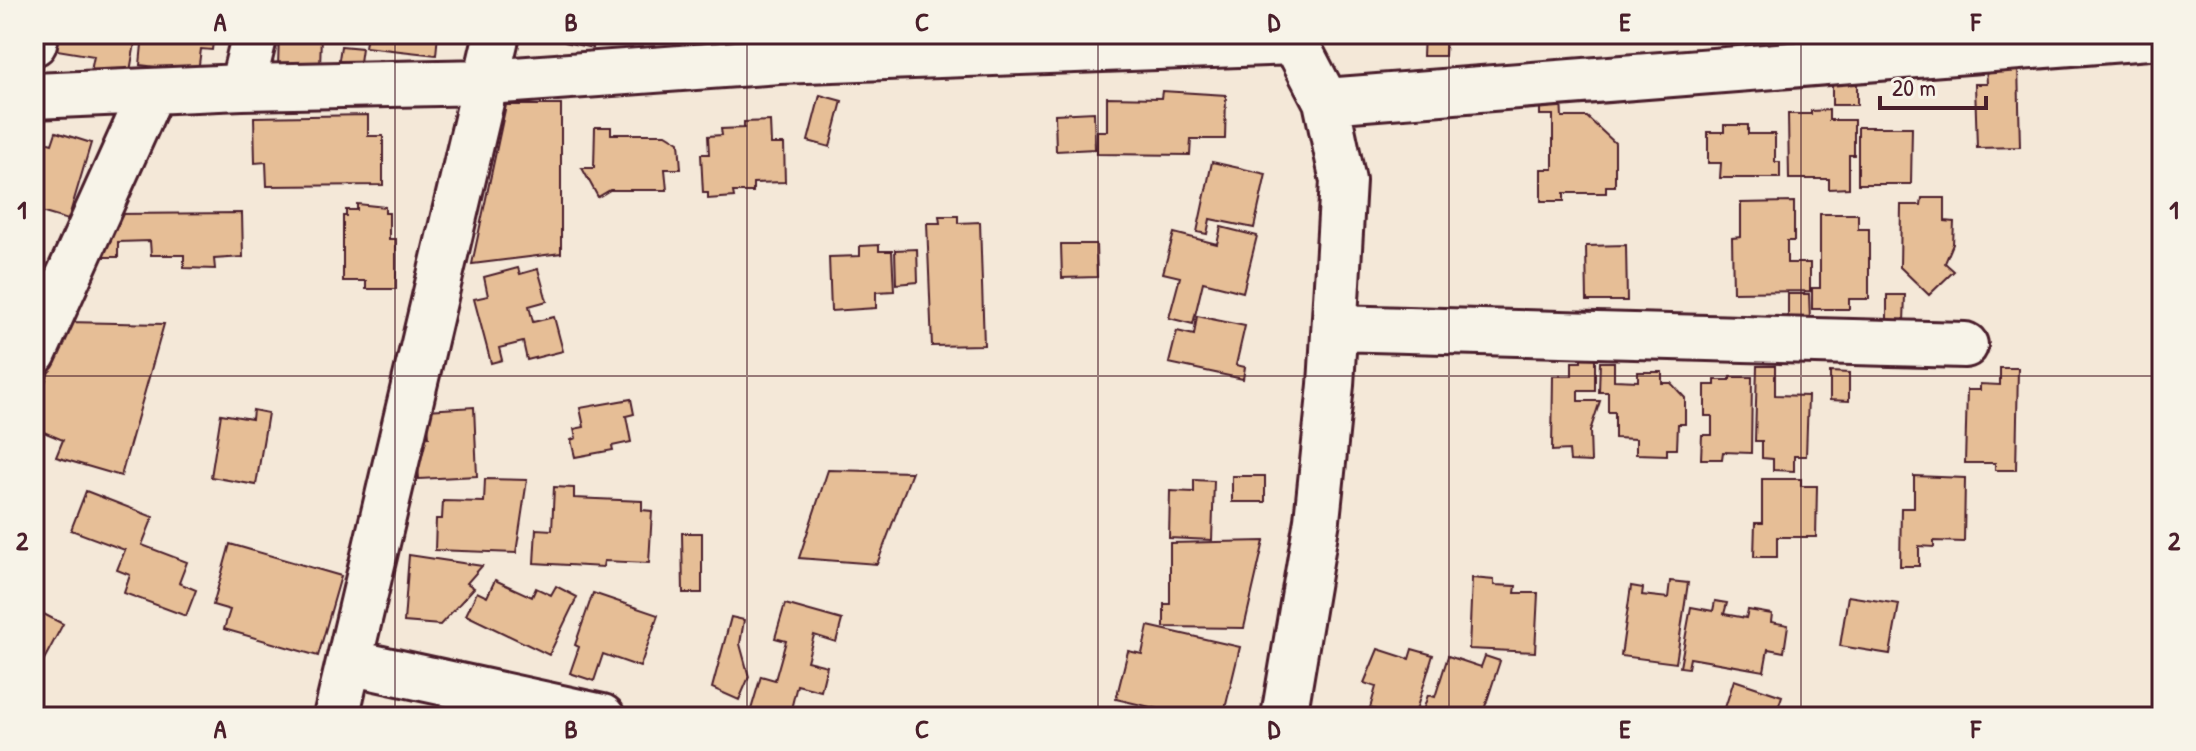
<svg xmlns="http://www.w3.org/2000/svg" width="2196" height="751" viewBox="0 0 2196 751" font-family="'Patrick Hand',sans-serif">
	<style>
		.building { fill: #e6be96; stroke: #4a1f2b; stroke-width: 2 }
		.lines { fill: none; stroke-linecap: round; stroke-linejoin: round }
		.minor-casing { stroke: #4a1f2b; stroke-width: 50 }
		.minor { stroke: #f7f3e8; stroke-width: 44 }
		.grid { fill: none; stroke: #4a1f2b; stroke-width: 2; stroke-opacity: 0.55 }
		.neatline { fill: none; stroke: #4a1f2b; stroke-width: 3 }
		.grid-label { font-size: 26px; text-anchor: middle; font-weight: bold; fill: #4a1f2b }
	</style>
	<rect width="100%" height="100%" fill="#f4e8d8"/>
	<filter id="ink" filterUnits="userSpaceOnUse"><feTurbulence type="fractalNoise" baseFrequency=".0125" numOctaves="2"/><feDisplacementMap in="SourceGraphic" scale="16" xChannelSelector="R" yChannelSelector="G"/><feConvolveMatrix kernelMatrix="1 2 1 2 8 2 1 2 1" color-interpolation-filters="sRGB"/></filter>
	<g filter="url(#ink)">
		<!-- building -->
		<path class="building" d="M60 34H124L123 41 135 43 129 77 91 71 94 56 57 50Z
			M143 34H214L212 50 201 49 198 72 140 65Z
			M279 34H321L320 69 278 67Z
			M367 34H438L436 55 365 47Z
			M556 34H614L615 41H594L593 48 565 42Z
			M1424 34H1446L1445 56H1423Z
			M341 46 362 48 359 69 338 66Z
			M2018 64 2020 147 1977 148 1975 84H1987L1986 66Z
			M1832 67H1857V105H1832Z
			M1162 91 1226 95 1225 139H1191L1190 155 1097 154V131H1107V97L1161 98Z
			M820 95 842 101 830 147 808 141Z
			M1561 100 1562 117H1587L1615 143V186H1606V193H1564V201H1541V169H1553V115H1540V101Z
			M506 105H561V253L472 264Z
			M1829 110V120H1854V155H1849V188L1829 189V179H1789L1788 114H1811V111Z
			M1094 112 1095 149 1056 151 1055 114Z
			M368 115V136H383V185L267 186 266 162 255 163 254 117Z
			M770 121 771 144H784L785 182 753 183V192H733L734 197 708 199V193H703L701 154H709L708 136 722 135 721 129 744 128V122Z
			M1724 125H1748V134H1775V162H1780V178H1720L1721 163H1708V132H1724Z
			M595 127H611V134H666L679 142 681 169H665L667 190H610L598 197 582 168H594Z
			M1858 127H1912L1911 184H1858Z
			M56 132 91 143 68 220 34 210V139L52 144Z
			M1212 162 1266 174 1254 228 1210 219 1207 234 1197 232Z
			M1922 198H1945V221L1954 222 1953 244 1945 263 1954 271 1929 295 1900 267 1901 205H1921Z
			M1794 202V241H1787V263H1810V291L1733 292 1732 238 1741 237V203Z
			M357 204 385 207V213H389V239H396V289H366V281H343V216H346V210H357Z
			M242 213 243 257 214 259 215 269 184 268V255H151L150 241 118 242V257H97L116 214Z
			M1820 214H1858V229H1869V299H1849V309H1812V288H1820Z
			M939 216H958V223L980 222 984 345 932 346 927 223H940Z
			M1221 227 1257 236 1243 292 1203 282 1193 324 1169 318 1180 277 1163 273 1174 233 1217 244Z
			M1061 244H1096L1097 277 1062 278Z
			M879 245V251H892L894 291 876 292V308L831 311 829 257 860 256V246Z
			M1626 245 1627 301H1587L1586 246Z
			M917 249 918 282 896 284 895 250Z
			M518 268 520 274 538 269 547 301 529 306 533 322 554 317 563 351 527 360 523 342 499 348 502 360 491 363 474 299 488 296 484 277Z
			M1788 294H1809L1810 321 1788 322Z
			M1887 295H1905L1904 322H1887Z
			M1197 316 1245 326 1236 365 1245 367 1243 379 1169 363 1177 331 1194 335Z
			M67 322 164 324 121 476 56 457 63 440 34 428V413Z
			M1581 354 1595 355V391H1578V401H1600L1590 431 1591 462 1570 461 1569 450 1552 451 1553 376H1572V362H1581Z
			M1600 362H1614V380L1638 381V372H1662V383H1671L1685 398V424H1678L1677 449H1667V455L1636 454V439L1615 438V412H1608V392H1599Z
			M1757 366H1775V395L1808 396 1806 456H1794V471L1773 470V459L1762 458V441H1755Z
			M2000 368H2018L2016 470H1995V463H1965L1967 390H1980V384L2000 385Z
			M1830 372 1849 373V401L1830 400Z
			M1730 377H1752L1751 453 1723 452 1722 459H1701L1702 435H1712V416H1705V385H1715V380H1730Z
			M631 399 634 414 626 416 631 442 612 446 613 450 575 457 571 440 576 438 574 429 584 427 580 408Z
			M474 407 477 476 419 479 416 438 429 437 427 410Z
			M253 410 268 413 256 485 211 477 221 414 252 419Z
			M828 470 912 472 877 564 799 558Z
			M1232 476H1265V502H1232Z
			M1914 476 1965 478 1964 542 1934 541V547L1919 546V566H1900L1901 508H1914Z
			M485 479 527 480 516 553 435 550 436 519H442L443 501 484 502Z
			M1762 479H1801V486H1817L1816 537H1777V557H1754L1755 523H1762Z
			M1194 480 1214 481 1212 540 1169 538 1170 491 1194 492Z
			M554 487 574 488V498L642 501V510L652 511 649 563 604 561 603 567 534 563 536 529 552 530Z
			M86 491 153 517 142 545 187 562 179 583 196 590 186 616 124 593 130 575 117 570 125 550 71 530Z
			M682 533H702V593H683Z
			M1264 541 1244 628 1164 627V604H1170V543Z
			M230 544 341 576 318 656 224 629 230 610 213 605Z
			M409 555 482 566 467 583 474 588 440 625 404 622Z
			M1472 578 1494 580V585L1516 586 1515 593H1538L1535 652 1469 649Z
			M495 580 532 597 536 588 551 595 556 586 577 597 549 655 466 615 477 592 487 597Z
			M1670 581 1688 583 1676 663 1621 656 1631 586 1643 588 1642 595 1668 598Z
			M593 593 658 615 640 667 603 654 594 681 570 673 579 647 575 645Z
			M1848 596 1899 604 1890 654 1840 646Z
			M1715 601 1727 603 1724 614 1746 618 1748 610 1772 614 1771 622 1788 625 1784 652 1768 649 1764 671 1690 658 1688 668 1680 667 1691 607 1713 611Z
			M785 604 842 620 836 642 814 635 807 661 827 666 821 691 797 685 789 717H764L750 713 761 676 775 680 786 641 775 638Z
			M34 609 63 624 39 669 34 667Z
			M731 617 744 620 740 644 749 677 739 700 712 688Z
			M1148 626 1240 647 1223 717H1193L1116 699 1128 651 1142 654Z
			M1378 649 1409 659 1412 649 1433 655 1414 717H1398L1370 708 1376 687 1364 683Z
			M1448 656 1481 667 1485 656 1500 661 1483 713 1494 717H1421L1428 695 1435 697Z
			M1734 680 1782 696 1775 717H1722Z"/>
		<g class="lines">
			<!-- minor casing -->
			<g class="minor-casing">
				<path id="minor" d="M34 43 36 34
					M242 87 255 34
					M34 96 242 87 487 82 779 61 1293 42
					M1326 101 2162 36
					M1335 328 1965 345
					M34 353 152 91
					M349 662 602 717
					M336 717 497 34
					M1284 717 1317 520 1331 385 1343 181 1326 101 1291 34"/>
			</g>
			<!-- minor -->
			<use href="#minor" class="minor"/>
		</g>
	</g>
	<!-- grid -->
	<path class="grid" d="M395 34V717M747 34V717M1098 34V717M1449 34V717M1801 34V717M34 376H2162"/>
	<!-- margin -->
	<rect width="2196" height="751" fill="none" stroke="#f7f3e8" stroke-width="88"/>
	<!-- scale -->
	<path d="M1880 96v12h106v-12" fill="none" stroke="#4a1f2b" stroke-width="4"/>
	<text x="1892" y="96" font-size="24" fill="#4a1f2b" stroke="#f7f3e8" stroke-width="6" paint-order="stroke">20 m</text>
	<rect x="44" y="44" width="2108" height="663" class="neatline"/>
	<g class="grid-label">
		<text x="220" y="31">A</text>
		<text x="571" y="31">B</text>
		<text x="922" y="31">C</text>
		<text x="1274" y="31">D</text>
		<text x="1625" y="31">E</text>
		<text x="1976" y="31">F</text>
		<text x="22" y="219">1</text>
		<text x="2174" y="219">1</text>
		<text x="22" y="550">2</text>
		<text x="2174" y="550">2</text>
		<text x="220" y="738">A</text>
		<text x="571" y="738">B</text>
		<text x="922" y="738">C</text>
		<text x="1274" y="738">D</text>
		<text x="1625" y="738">E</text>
		<text x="1976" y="738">F</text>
	</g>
</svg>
